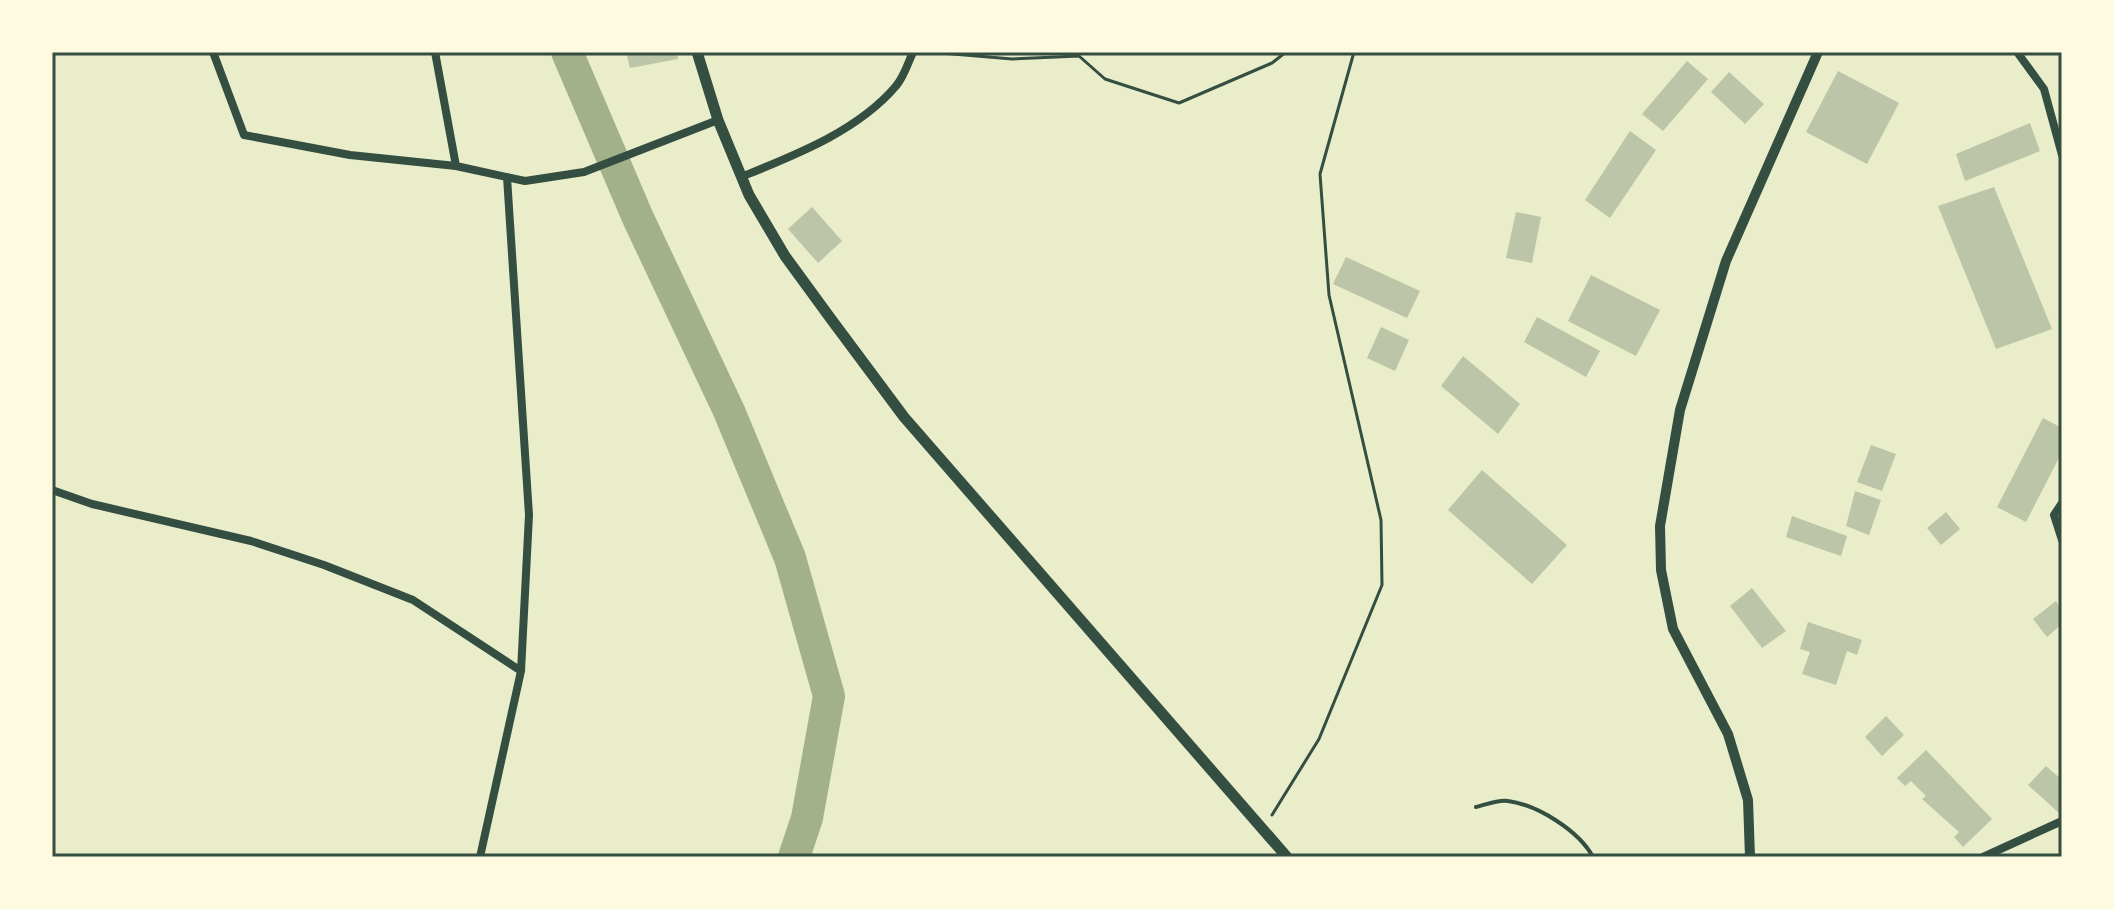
<svg xmlns="http://www.w3.org/2000/svg" width="2114" height="909" viewBox="0 0 2114 909" font-family="Manrope,sans-serif">
	<style>
		.lines { fill: none; stroke-linecap: round; stroke-linejoin: round }
		.river { stroke: #a3b18a; stroke-width: 32 }
		.building { fill: #bcc5a7 }
		.path { stroke: #344e41; stroke-width: 3 }
		.service { stroke: #344e41; stroke-width: 4 }
		.minor { stroke: #344e41; stroke-width: 8 }
		.tertiary { stroke: #344e41; stroke-width: 10 }
		.secondary { stroke: #344e41; stroke-width: 11 }
		.neatline { fill: none; stroke: #344e41; stroke-width: 3 }
	</style>
	<rect width="100%" height="100%" fill="#e9edc9"/>
	<g class="lines">
		<!-- river -->
		<path class="river" d="M567 52 638 218 729 411 790 558 829 696 807 818 794 857"/>
	</g>
	<!-- building -->
	<path class="building" d="M626 52H677L678 59 630 68Z
		M1687 61 1708 79 1663 131 1642 114Z
		M1838 71 1899 103 1867 164 1806 132Z
		M1729 72 1764 104 1745 124 1711 92Z
		M2030 123 2040 151 1965 181 1956 154Z
		M1630 131 1656 150 1610 218 1585 200Z
		M1994 187 2052 329 1996 349 1938 206Z
		M812 207 842 241 818 263 788 229Z
		M1516 212 1541 217 1532 263 1506 258Z
		M1346 257 1420 291 1407 318 1333 284Z
		M1591 275 1660 310 1636 356 1568 321Z
		M1537 317 1600 351 1586 377 1524 342Z
		M1381 327 1409 340 1395 371 1367 358Z
		M1463 356 1520 404 1498 434 1441 386Z
		M2043 418 2062 428V452L2026 522 1997 507Z
		M1871 445 1896 454 1882 491 1857 482Z
		M1482 470 1567 545 1532 584 1448 510Z
		M1855 491 1881 500 1869 535 1846 526Z
		M1946 512 1960 529 1941 545 1927 528Z
		M1792 516 1847 536 1841 556 1786 537Z
		M1752 588 1786 631 1762 648 1730 606Z
		M2056 601 2062 610V624L2047 637 2033 619Z
		M1808 622 1862 640 1857 655 1847 651 1836 685 1802 674 1810 652 1800 649Z
		M1886 716 1904 735 1882 756 1865 737Z
		M1926 750 1992 819 1963 847 1954 837 1959 832 1922 799 1926 796 1911 781 1905 786 1897 778Z
		M2046 766 2062 780 2059 813 2028 785Z"/>
	<g class="lines">
		<!-- path -->
		<path class="path" d="M929 52 1012 59 1079 56 1105 79 1179 103 1272 63 1286 52
			M1272 815 1319 739 1382 585 1381 520 1329 295 1320 174 1354 52"/>
		<!-- service -->
		<path class="service" d="M1476 807C1485 805 1499 799 1508 801 1538 805 1579 831 1593 857"/>
		<!-- minor -->
		<path class="minor" d="M213 52 244 135 350 155 456 166 525 181 584 172 718 120
			M435 52 456 166
			M2017 52 2044 89 2062 155
			M741 177C795 155 858 131 896 86 904 77 908 63 913 52
			M52 490 92 504 251 541 324 565 413 600 521 671
			M2062 503 2054 515 2062 540
			M480 857 521 671 529 515 507 177
			M1983 857 2062 821"/>
		<!-- tertiary -->
		<path class="tertiary" d="M1750 857 1748 800 1728 734 1673 629 1661 570 1660 526 1680 410 1726 261 1818 52"/>
		<!-- secondary -->
		<path class="secondary" d="M697 52 718 120 749 195 785 256 831 319 904 417 1287 857"/>
	</g>
	<!-- border -->
	<rect width="2114" height="909" fill="none" stroke="#fefae0" stroke-width="108"/>
	<rect x="54" y="54" width="2006" height="801" class="neatline"/>
</svg>
